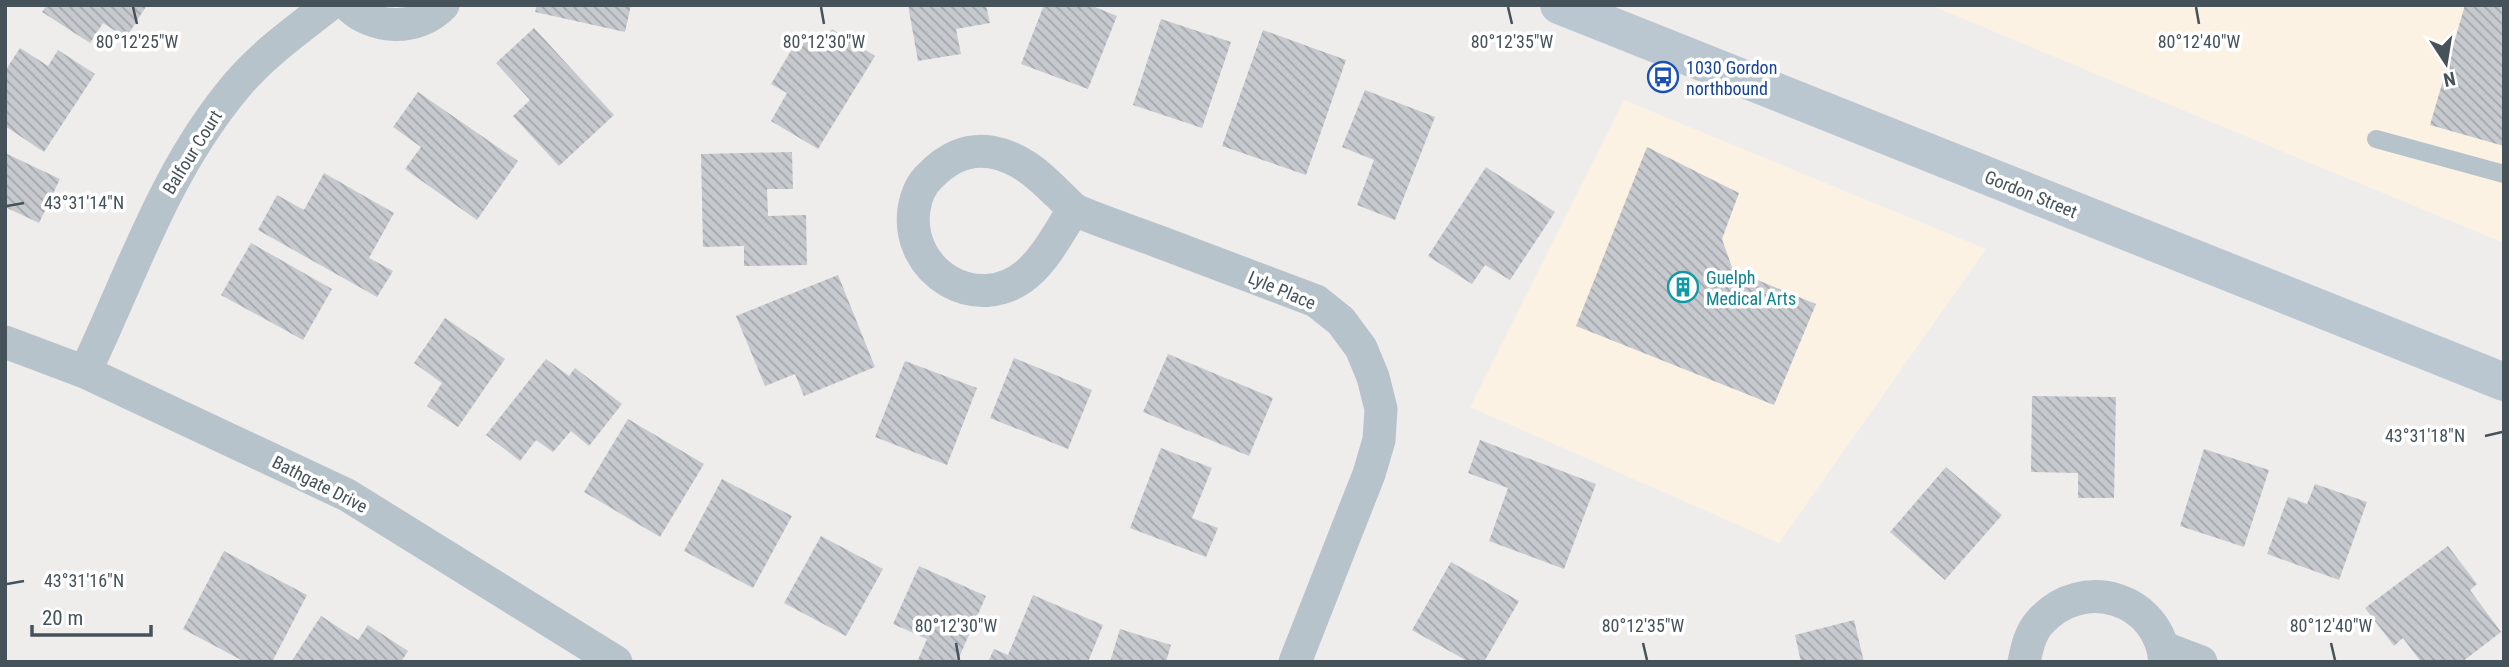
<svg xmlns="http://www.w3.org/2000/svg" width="2509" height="667" viewBox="0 0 2509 667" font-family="'Roboto Condensed',sans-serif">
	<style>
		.commercial { fill: #fbf2e4 }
		.building { fill: url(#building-back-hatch) }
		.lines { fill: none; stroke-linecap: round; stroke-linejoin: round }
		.lane { stroke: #b7c3ca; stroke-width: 18 }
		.street { stroke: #b7c3ca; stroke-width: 33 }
		.secondary { stroke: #bac7d1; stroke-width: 38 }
		.ticks { fill: none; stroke: #45525a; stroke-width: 2.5 }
		.labels { text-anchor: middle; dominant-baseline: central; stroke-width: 7; stroke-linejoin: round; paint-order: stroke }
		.transit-label { font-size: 18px; fill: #164399; stroke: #fff; text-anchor: start }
		.street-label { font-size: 18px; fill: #45525a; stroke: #fff }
		.culture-label { font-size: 18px; fill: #0d838f; stroke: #fff; text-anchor: start }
		.ticks-label { font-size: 18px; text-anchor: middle; fill: #45525a; stroke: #fff; stroke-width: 7; stroke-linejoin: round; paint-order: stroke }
	</style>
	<defs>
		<pattern id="building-back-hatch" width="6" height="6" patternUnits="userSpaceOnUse" patternTransform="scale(1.75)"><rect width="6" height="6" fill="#c6cacf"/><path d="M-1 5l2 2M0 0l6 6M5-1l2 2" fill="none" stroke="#a3a7ab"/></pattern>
	</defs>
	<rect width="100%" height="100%" fill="#efecec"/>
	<!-- commercial -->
	<path class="commercial" d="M1930 5H2504V243L2303 160Z
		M1624 100 1986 249 1779 543 1470 407Z"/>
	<!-- building -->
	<path class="building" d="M47 5H147L126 38 103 23 90 43 42 12Z
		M537 5H631L625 32 535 12Z
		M908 5H986L990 23 956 29 961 54 918 61Z
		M1044 5H1090L1117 16 1088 89 1021 64Z
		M2465 5H2504V146L2430 125Z
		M1161 19 1231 42 1202 128 1133 105Z
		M534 28 614 115 559 166 513 116 530 100 496 63Z
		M832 29 875 56 818 149 771 121 787 93 771 84 800 36 820 48Z
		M1263 30 1346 60 1306 175 1222 146Z
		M20 48 48 66 58 50 95 74 44 152 5 126V71Z
		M1365 90 1435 117 1395 220 1357 205 1374 160 1342 147Z
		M418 92 518 161 477 220 405 169 421 147 393 127Z
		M1647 147 1739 193 1722 239 1733 270 1816 304 1774 405 1576 326Z
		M792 152 793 189H767L768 216 806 215 807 265 744 266V246L703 247 701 154Z
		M5 153 60 179 39 223 5 207Z
		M1486 167 1555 212 1510 280 1485 265 1472 284 1428 256Z
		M324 173 394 213 369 258 393 271 377 297 258 230 277 195 304 210Z
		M251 243 332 289 303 340 221 295Z
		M838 275 875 367 804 396 795 374 765 386 736 316Z
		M445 318 505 359 458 427 427 406 442 383 414 363Z
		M1168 354 1273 398 1249 456 1143 412Z
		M1014 358 1092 390 1068 449 990 418Z
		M546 359 569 376 575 368 622 404 589 446 571 431 553 452 536 440 520 461 486 435Z
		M905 361 977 388 947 465 875 437Z
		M2032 396 2116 397 2114 498H2078V473L2031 472Z
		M628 419 704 464 660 537 584 492Z
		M1480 440 1596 484 1564 569 1489 541 1508 488 1468 473Z
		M1161 448 1212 468 1192 518 1218 528 1206 557 1130 528Z
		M2204 449 2269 470 2244 547 2180 526Z
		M1946 467 2002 515 1945 580 1890 532Z
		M722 479 792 516 753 588 684 551Z
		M2315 484 2367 502 2339 580 2267 554 2288 497 2307 504Z
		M821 536 883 569 846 636 784 603Z
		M2448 546 2477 584 2470 590 2501 632 2462 662H2421L2403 638 2394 646 2365 608Z
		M224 551 307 595 272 662H245L183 629Z
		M1451 562 1519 601 1484 662H1469L1412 630Z
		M919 566 986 596 957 662H917L927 639 893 624Z
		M1033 595 1103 625 1088 662H988L994 649 1008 655Z
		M321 616 358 640 368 625 408 651 401 662H291Z
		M1854 620 1864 662H1801L1795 635Z
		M1120 629 1171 645 1166 662H1110Z"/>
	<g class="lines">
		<!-- lane -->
		<path class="lane" d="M2376 139 2504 174"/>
		<!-- street -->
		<path class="street" d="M348 5C373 30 417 32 443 5
			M1074 209C1060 230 1047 257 1027 274 977 316 905 272 914 209 916 197 921 184 930 176 946 159 967 148 991 152 1019 157 1038 174 1057 193 1064 199 1070 207 1077 211 1103 222 1130 231 1157 241 1210 261 1263 281 1316 301L1341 321 1361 348 1373 377 1381 409 1379 440 1369 474 1295 662
			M5 342 85 372 347 495 616 662
			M85 372C132 274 165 170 237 85 263 54 297 30 329 5
			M2164 648 2201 662
			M2024 662C2027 648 2030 633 2040 622 2083 574 2160 598 2165 662"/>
		<!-- secondary -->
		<path class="secondary" d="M1559 5 2504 382"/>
	</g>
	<!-- ticks -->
	<path class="ticks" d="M133 7 137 24M821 7 824 24M1508 7 1512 24M2196 7 2199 24M7 206 24 203M2485 436 2502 432M7 584 24 581M956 643 959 660M1643 643 1647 660M2331 643 2335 660"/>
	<!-- icons -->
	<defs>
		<g id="bus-ring" transform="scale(1.575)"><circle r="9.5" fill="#fff" stroke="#1a4fb4" stroke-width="1.5"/><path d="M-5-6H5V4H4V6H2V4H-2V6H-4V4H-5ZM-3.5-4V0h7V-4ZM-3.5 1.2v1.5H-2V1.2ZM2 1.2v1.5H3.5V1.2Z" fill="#1a4fb4"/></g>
		<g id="building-ring" transform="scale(1.575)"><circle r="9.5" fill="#fff" stroke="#0f9aa8" stroke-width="1.5"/><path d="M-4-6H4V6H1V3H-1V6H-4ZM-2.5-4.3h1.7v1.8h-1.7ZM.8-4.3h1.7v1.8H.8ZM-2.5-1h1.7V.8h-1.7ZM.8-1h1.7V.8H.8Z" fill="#0f9aa8"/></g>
	</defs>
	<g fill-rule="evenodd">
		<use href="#bus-ring" x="1663" y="77"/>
		<use href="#building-ring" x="1683" y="287"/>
	</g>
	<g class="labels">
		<!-- transit labels -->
		<g class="transit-label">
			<text x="1686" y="67">1030 Gordon<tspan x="1686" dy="21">northbound</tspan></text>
		</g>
		<!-- street labels -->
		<g class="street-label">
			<text transform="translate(192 152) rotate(-58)">Balfour Court</text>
			<text transform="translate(2031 194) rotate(22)">Gordon Street</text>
			<text transform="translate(1282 290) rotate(23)">Lyle Place</text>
			<text transform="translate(320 484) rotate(27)">Bathgate Drive</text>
		</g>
		<!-- culture labels -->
		<g class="culture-label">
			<text x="1706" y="277">Guelph<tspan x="1706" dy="21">Medical Arts</tspan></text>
		</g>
	</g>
	<g class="ticks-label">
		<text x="137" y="48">80°12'25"W</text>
		<text x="824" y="48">80°12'30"W</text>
		<text x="1512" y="48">80°12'35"W</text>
		<text x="2199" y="48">80°12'40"W</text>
		<text x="84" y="209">43°31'14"N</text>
		<text x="2425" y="442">43°31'18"N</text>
		<text x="84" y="587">43°31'16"N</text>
		<text x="2331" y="632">80°12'40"W</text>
		<text x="956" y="632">80°12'30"W</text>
		<text x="1643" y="632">80°12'35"W</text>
	</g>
	<!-- border -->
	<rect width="2509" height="667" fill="none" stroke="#45525a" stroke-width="14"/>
	<!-- north arrow -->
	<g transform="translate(2446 63) rotate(168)" stroke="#ffffff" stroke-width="5" paint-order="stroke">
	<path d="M0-5L12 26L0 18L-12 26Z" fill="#45525a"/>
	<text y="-10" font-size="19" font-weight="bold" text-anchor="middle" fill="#45525a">N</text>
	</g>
	<!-- scale -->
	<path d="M32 625v10h119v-10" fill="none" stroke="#45525a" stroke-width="3.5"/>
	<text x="42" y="625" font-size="21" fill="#45525a" stroke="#ffffff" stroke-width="5" paint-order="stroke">20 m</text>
</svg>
